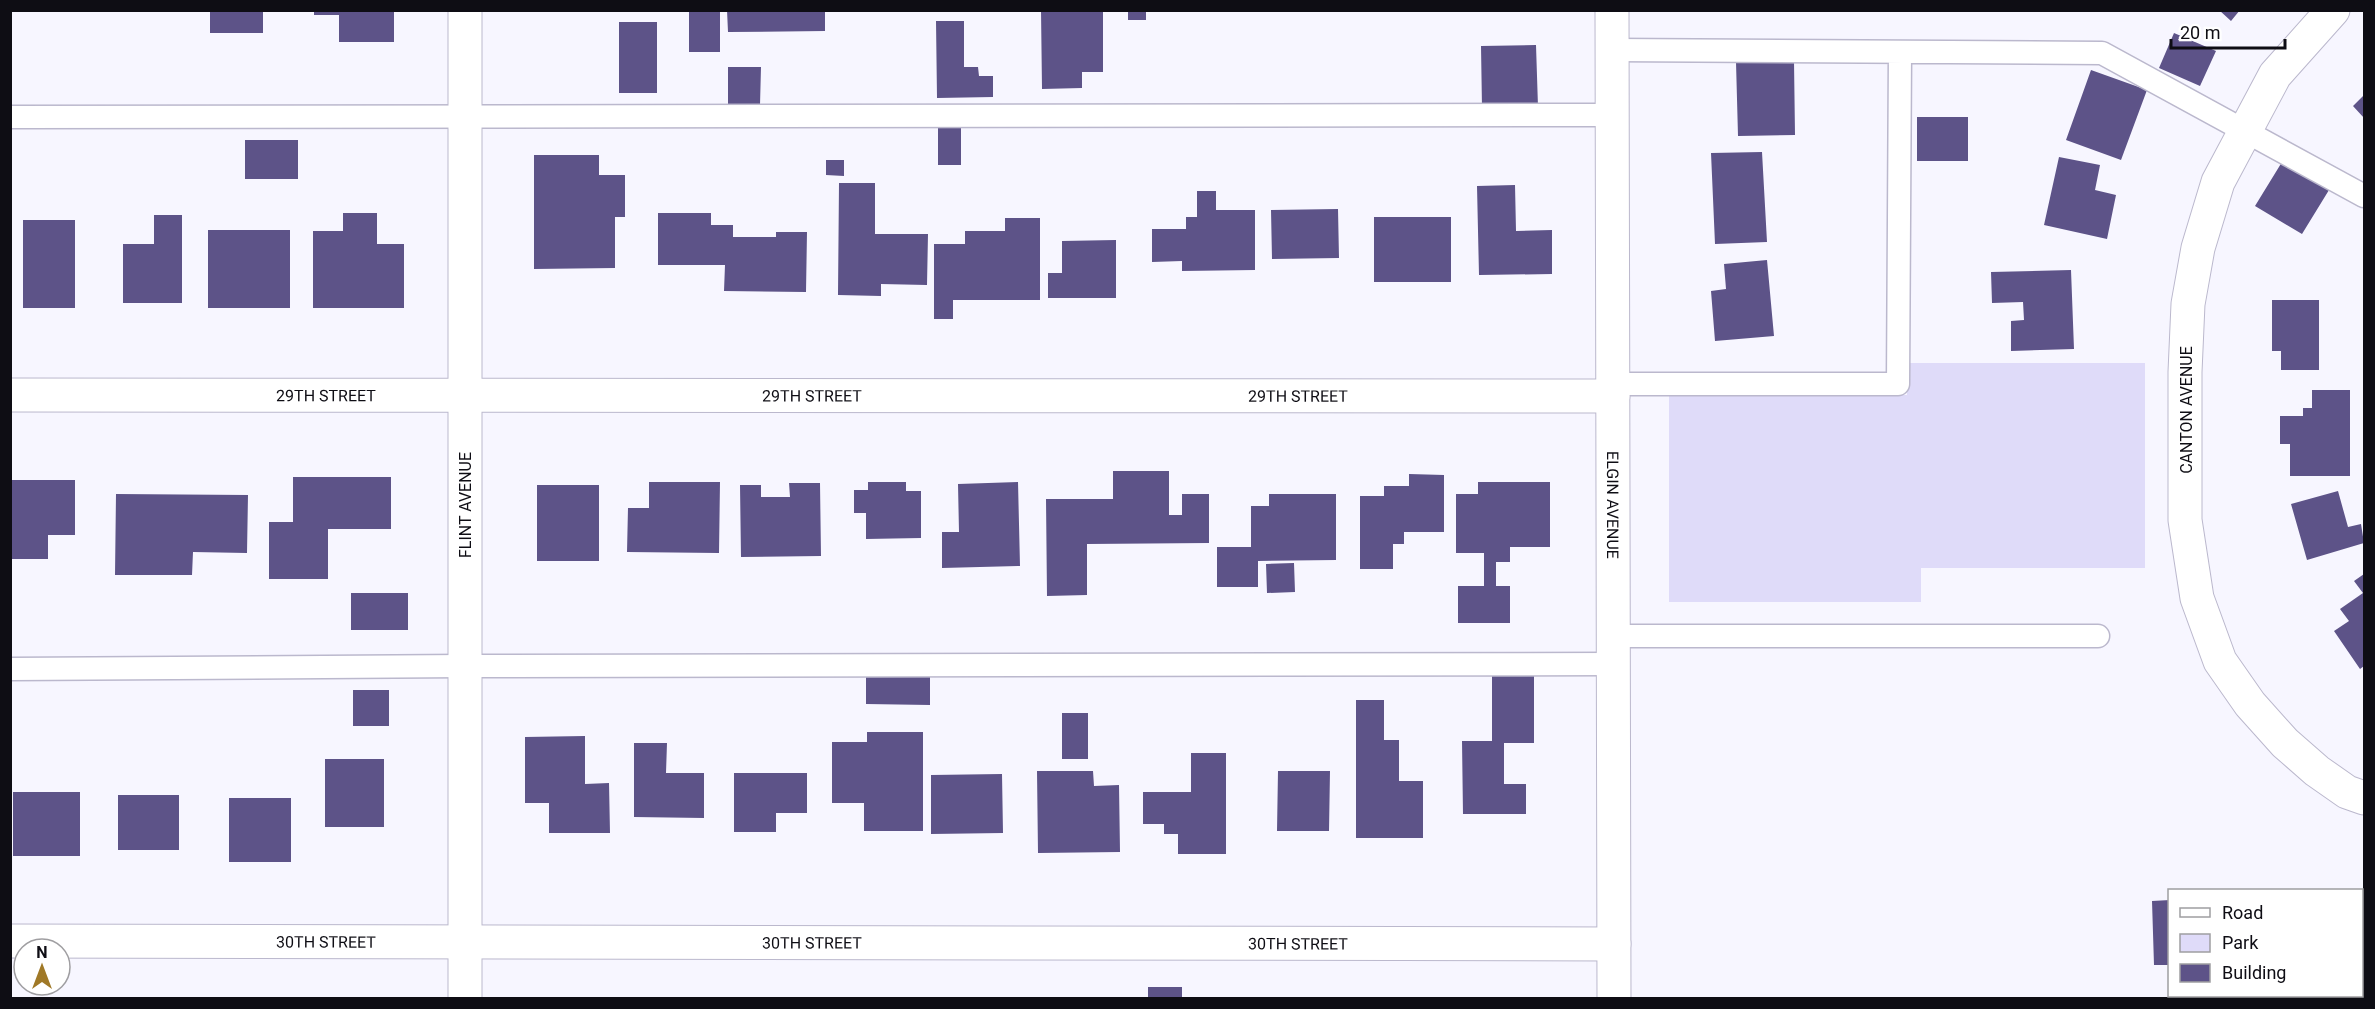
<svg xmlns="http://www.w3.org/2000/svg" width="2375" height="1009" viewBox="0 0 2375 1009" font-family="Roboto,sans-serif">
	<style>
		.green { fill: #dfdbf9 }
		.building { fill: #5d5388 }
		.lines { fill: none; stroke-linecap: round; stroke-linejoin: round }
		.lane-casing { stroke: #bbb8cd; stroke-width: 25 }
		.street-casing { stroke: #bbb8cd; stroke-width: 35 }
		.secondary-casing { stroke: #bbb8cd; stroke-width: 35 }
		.lane { stroke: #fff; stroke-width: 22 }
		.street { stroke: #fff; stroke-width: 33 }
		.secondary { stroke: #fff; stroke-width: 33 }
		.labels { text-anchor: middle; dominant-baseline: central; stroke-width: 6; stroke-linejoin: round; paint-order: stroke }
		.street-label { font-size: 16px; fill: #0e0d14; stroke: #fff }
	</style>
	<rect width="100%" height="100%" fill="#f7f6ff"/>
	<!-- green -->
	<path class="green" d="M1907 363H2145V568H1921V602H1669V395H1907Z"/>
	<!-- building -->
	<path class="building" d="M210 10H263V33H210Z
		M314 10H394V42H339V15H314Z
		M689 10H720V52H689Z
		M727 10H825V31L728 32Z
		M1041 10H1103V72H1082V88L1042 89Z
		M1128 10H1146V20H1128Z
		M2219 10H2240L2231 21Z
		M936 21H964V67H978L979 76H993V97L937 98Z
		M619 22H657V93H619Z
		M2174 33 2216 51 2200 86 2159 68Z
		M1536 45 1538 107 1482 108 1481 46Z
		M1794 61 1795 135 1738 136 1736 62Z
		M728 67H761L760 105H728Z
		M2091 70 2147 90 2121 160 2066 140Z
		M2364 95V118L2353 106Z
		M1917 117H1968V161H1917Z
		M938 128H961V165H938Z
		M245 140H298V179H245Z
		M1762 152 1767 242 1715 244 1711 153Z
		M534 155H599V175H625V217H615V268L534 269Z
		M2059 157 2100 165 2095 190 2116 195 2107 239 2044 225Z
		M826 160H844V176L826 175Z
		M2282 162 2329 190 2302 234 2255 206Z
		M839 183H875V234H928L927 285 881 284V296L838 295Z
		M1515 185 1516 231 1552 230V274L1479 275 1477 186Z
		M1197 191H1216V210H1255V270L1182 271V261L1152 262V229H1186V217H1197Z
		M1338 209 1339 258 1272 259 1271 210Z
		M343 213H377V244H404V308H313V231H343Z
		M658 213H711V225H733V237H776V232H807L806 292 724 291 725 265H658Z
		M154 215H182V303H123V244H154Z
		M1374 217H1451V282H1374Z
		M1005 218H1040V300H953V319H934V244H965V231H1005Z
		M23 220H75V308H23Z
		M208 230H290V308H208Z
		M1116 240V298H1048V273H1062V241Z
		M1767 260 1774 336 1715 341 1711 291 1726 289 1724 264Z
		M2071 270 2074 349 2011 351V321L2024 320 2023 302 1992 303 1991 272Z
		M2272 300H2319V370H2281V351H2272Z
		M2312 390H2350V476H2290V444H2280V416H2303V408H2312Z
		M1113 471H1169V515H1182V494H1209V543L1087 544V595L1047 596 1046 499H1113Z
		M1409 474 1444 475V532H1404V544H1393V569H1360V496H1384V486H1409Z
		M293 477H391V529H328V579H269V522H293Z
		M10 480H75V535H48V559H10Z
		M649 482H720L719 553 627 552 628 508H649Z
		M868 482H906V491H921V538L866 539V513H854V490H868Z
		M1018 482 1020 566 942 568V532H959L958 484Z
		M1478 482H1550V547H1510V562H1496V586H1510V623H1458V586H1484V553H1456V494H1478Z
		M789 483H820L821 556 741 557 740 485H761V497H790Z
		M537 485H599V561H537Z
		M2338 491 2348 527 2361 524 2364 543 2307 560 2291 504Z
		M116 494 248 495 247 553 193 552 192 575H115Z
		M1269 494H1336V560L1258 561V587H1217V547H1251V506H1269Z
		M1294 563 1295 592 1267 593 1266 564Z
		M2364 574V666L2360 669 2334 631 2349 621 2340 609 2363 593 2354 581Z
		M351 593H408V630H351Z
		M866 670 930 671V705L866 704Z
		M1534 675V743H1504V784H1526V814H1463L1462 741H1492V676Z
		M353 690H389V726H353Z
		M1356 700H1384V740H1399V781H1423V838H1356Z
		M1062 713H1088V759H1062Z
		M867 732H923V831H864V803H832V742H867Z
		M585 736V784L609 783 610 833H549V803H525V737Z
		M634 743H667L666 773H704V818L634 817Z
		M1191 753H1226V854H1178V834H1164V824H1143V792H1191Z
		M325 759H384V827H325Z
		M1037 771H1093L1094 786 1119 785 1120 852 1038 853Z
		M1278 771H1330L1329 831H1277Z
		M734 773H807V813H776V832H734Z
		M1002 774 1003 833 931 834V775Z
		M13 792H80V856H13Z
		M118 795H179V850H118Z
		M229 798H291V862H229Z
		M2170 900V965H2154L2152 901Z
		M1148 987H1182V998H1148Z"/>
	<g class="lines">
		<!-- lane casing -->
		<g class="lane-casing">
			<path id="lane" d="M1612 50 2102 53 2364 196
				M10 117 1613 115
				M1613 384H1898L1900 52
				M1613 636H2098
				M10 669 465 666 1614 664"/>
		</g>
		<!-- street casing -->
		<g class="street-casing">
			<g id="street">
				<path id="s1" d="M1612 10 1614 998"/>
				<path d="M2333 10 2275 75 2218 182 2198 248 2188 304 2185 372V520L2197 598 2220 661 2250 704 2285 743 2317 771 2347 792 2364 798"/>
				<path id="s2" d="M10 395 1613 396"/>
				<path id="s3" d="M10 941 1614 944"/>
			</g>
		</g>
		<!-- secondary casing -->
		<g class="secondary-casing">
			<path id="secondary" d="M465 10V998"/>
		</g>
		<!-- lane -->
		<use href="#lane" class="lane"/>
		<!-- street -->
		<use href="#street" class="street"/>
		<!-- secondary -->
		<use href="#secondary" class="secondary"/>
	</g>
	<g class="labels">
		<!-- street labels -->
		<g class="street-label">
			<text stroke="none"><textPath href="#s2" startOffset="316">29TH STREET</textPath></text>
			<text stroke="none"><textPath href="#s2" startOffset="802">29TH STREET</textPath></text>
			<text stroke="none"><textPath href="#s2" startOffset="1288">29TH STREET</textPath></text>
			<text transform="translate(2186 410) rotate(-90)">CANTON AVENUE</text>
			<text transform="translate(465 505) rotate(-90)">FLINT AVENUE</text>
			<text stroke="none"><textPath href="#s1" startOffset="495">ELGIN AVENUE</textPath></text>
			<text stroke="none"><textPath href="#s3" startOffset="316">30TH STREET</textPath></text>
			<text stroke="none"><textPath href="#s3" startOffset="802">30TH STREET</textPath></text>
			<text stroke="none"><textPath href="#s3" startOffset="1288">30TH STREET</textPath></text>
		</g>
	</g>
	<!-- border -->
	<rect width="2375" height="1009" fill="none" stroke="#0e0d14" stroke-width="24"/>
	<!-- legend -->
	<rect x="2168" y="889" width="195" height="108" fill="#ffffff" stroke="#9f9ea1" stroke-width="1.5"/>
	<rect x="2180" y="908" width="30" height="9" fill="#ffffff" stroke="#9f9ea1" stroke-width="1.5"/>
	<text x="2222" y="919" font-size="18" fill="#0e0d14">Road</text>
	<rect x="2180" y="934" width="30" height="18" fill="#dfdbf9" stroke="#9f9ea1" stroke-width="1.5"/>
	<text x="2222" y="949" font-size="18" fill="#0e0d14">Park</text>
	<rect x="2180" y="964" width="30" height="18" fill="#5d5388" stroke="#9f9ea1" stroke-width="1.5"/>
	<text x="2222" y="979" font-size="18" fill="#0e0d14">Building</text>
	<!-- north arrow -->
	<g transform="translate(42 967)"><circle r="28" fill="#ffffff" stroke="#9f9ea1" stroke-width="1.5"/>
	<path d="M0-4.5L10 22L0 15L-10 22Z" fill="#a07927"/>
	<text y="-9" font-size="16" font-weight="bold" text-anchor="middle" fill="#0e0d14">N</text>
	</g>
	<!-- scale -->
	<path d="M2171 39v9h114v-9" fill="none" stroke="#0e0d14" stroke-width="3"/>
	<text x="2180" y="39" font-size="18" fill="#0e0d14" stroke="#ffffff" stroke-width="4.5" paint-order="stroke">20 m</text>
</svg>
